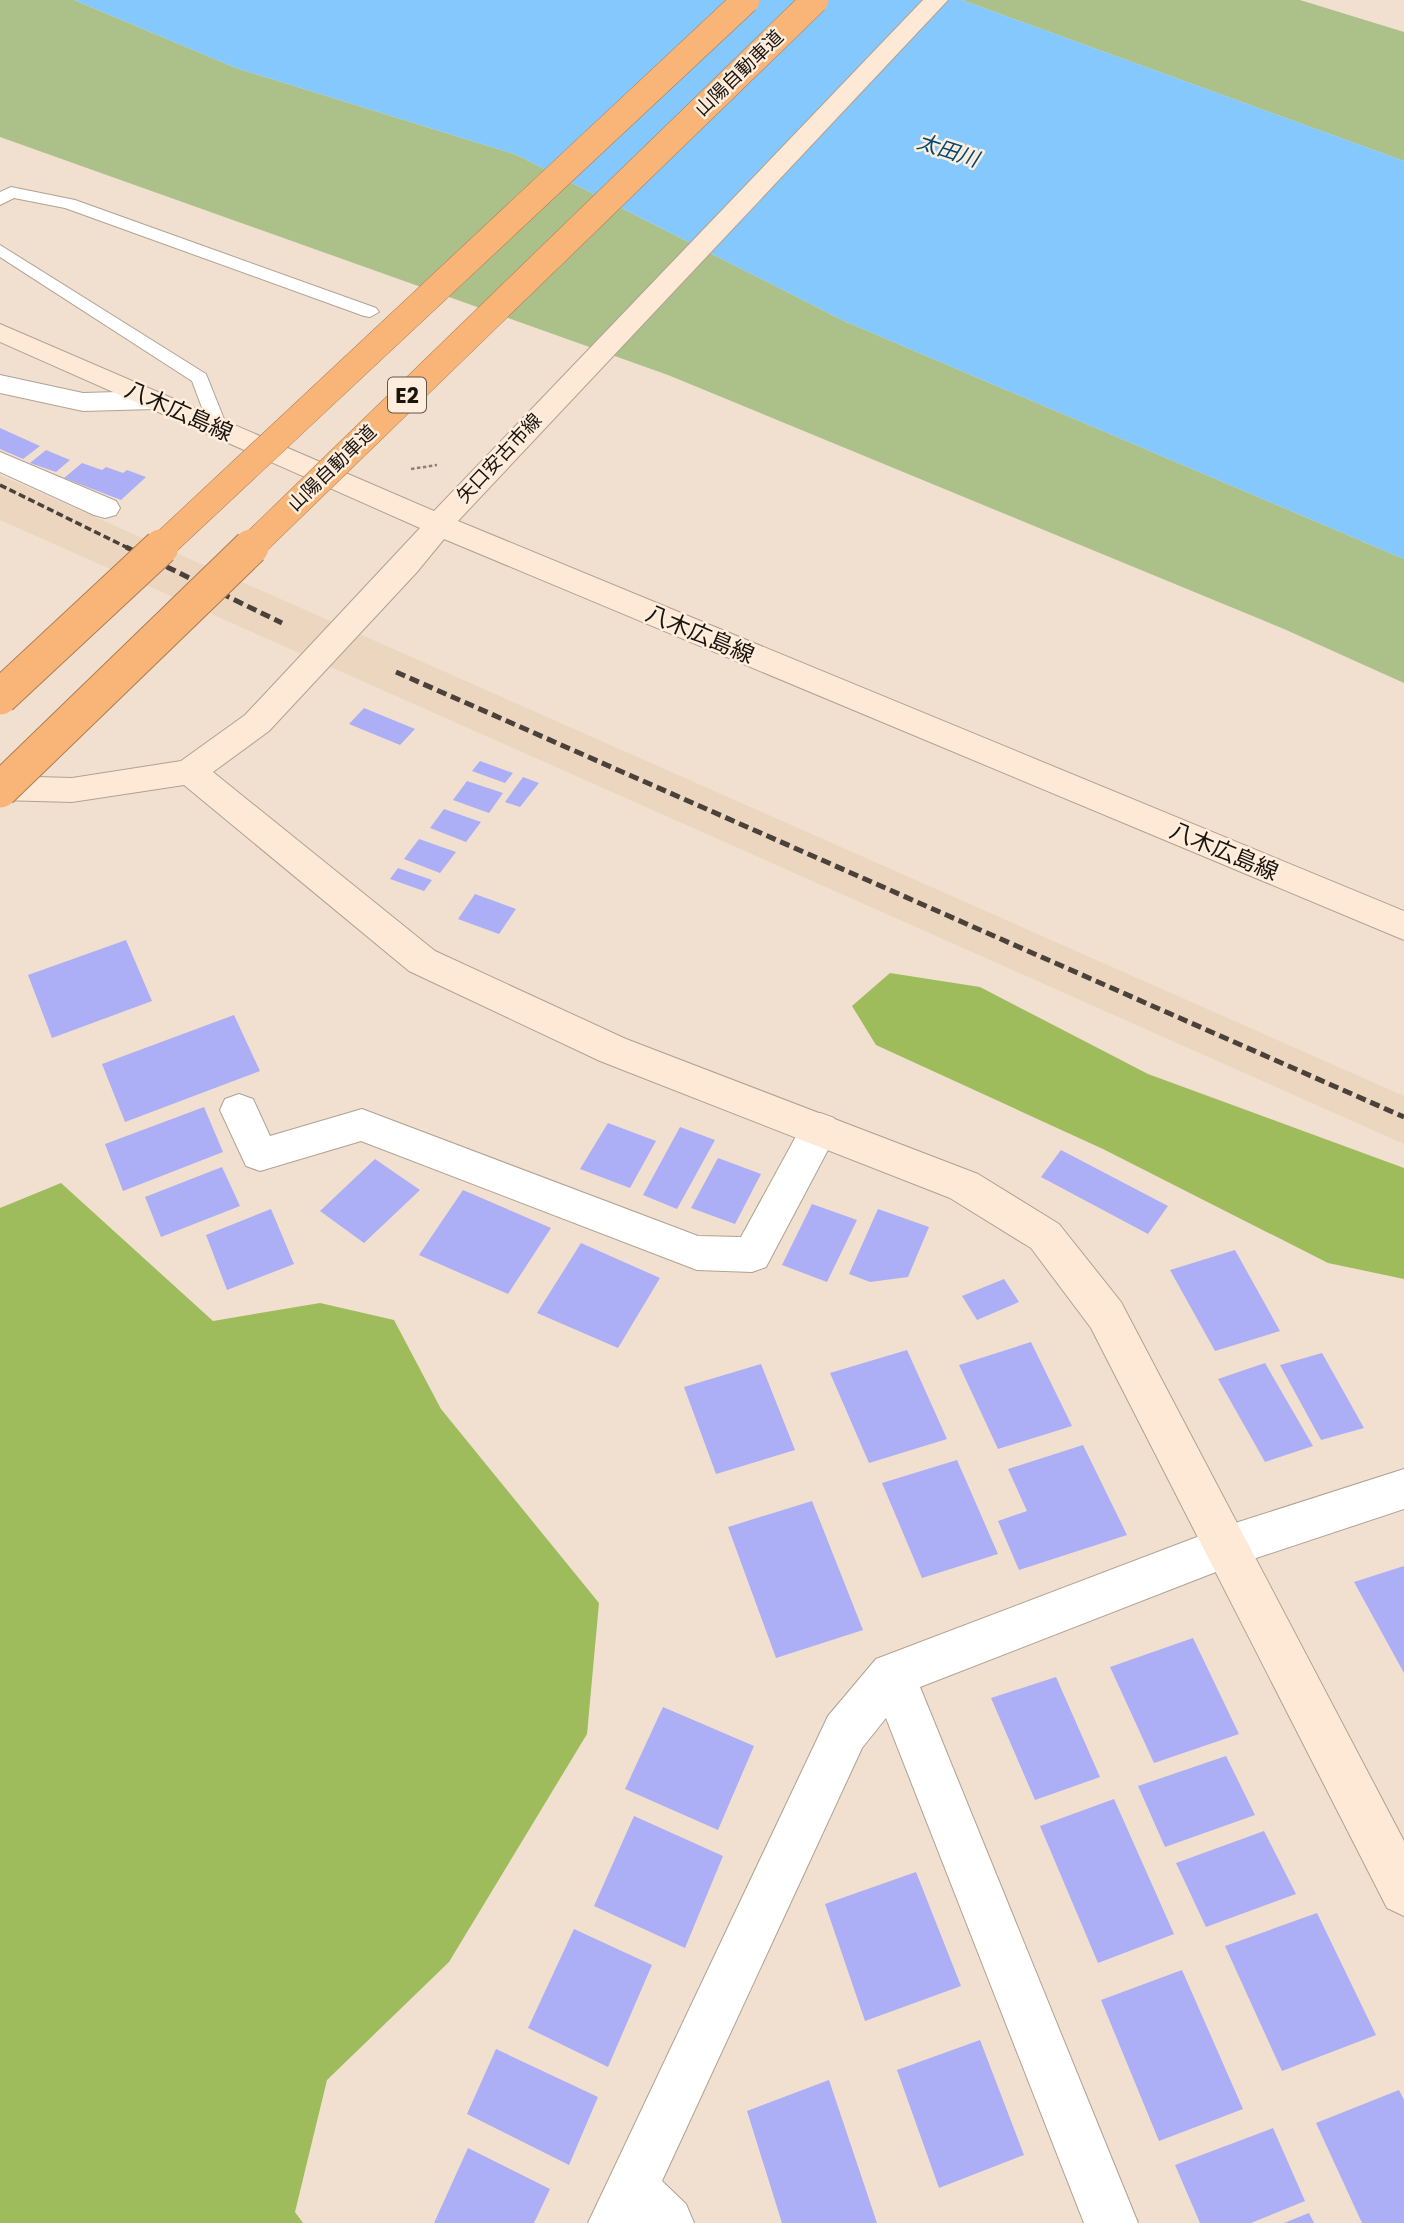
<svg xmlns="http://www.w3.org/2000/svg" width="1404" height="2223" viewBox="0 0 1404 2223" font-family="Poppins,'Noto Sans JP',sans-serif">
	<style>
		.built { fill: #ecd6c0 }
		.green { fill: #acc089 }
		.forest { fill: #9ebc5c }
		.water { fill: #85c8fe }
		.building { fill: #acaef6 }
		.lines { fill: none; stroke-linecap: round; stroke-linejoin: round }
		.lane-casing { stroke: #b1a192; stroke-width: 2 }
		.street-casing { stroke: #b1a192; stroke-width: 2 }
		.secondary-casing { stroke: #b1a192; stroke-width: 2 }
		.path { stroke: #8c8075; stroke-width: 2.5; stroke-dasharray: 3.5 2.5; stroke-linecap: butt }
		.lane { fill: #fff; fill-rule: evenodd }
		.street { fill: #fff; fill-rule: evenodd }
		.secondary { fill: #fde9d6; fill-rule: evenodd }
		.rail-far1 { stroke: #4a413a; stroke-width: 3.5; stroke-dasharray: 7 3.5; stroke-linecap: butt }
		.rail { stroke: #4a413a; stroke-width: 5; stroke-dasharray: 10 5; stroke-linecap: butt }
		.highway-bridge-far1-casing { stroke: #ab7d53; stroke-width: 28; stroke-linecap: butt }
		.highway-bridge-casing { stroke: #ab7d53; stroke-width: 37; stroke-linecap: butt }
		.highway-bridge-far1 { stroke: #f9b577; stroke-width: 27 }
		.highway-bridge { stroke: #f9b577; stroke-width: 35 }
		.labels { text-anchor: middle; dominant-baseline: central; stroke-width: 5; stroke-linejoin: round; paint-order: stroke }
		.far-street-label { font-size: 19px; fill: #1b1510; stroke: #fed }
		.far-water-label { font-size: 21px; font-style: italic; fill: #004873; stroke: #fed }
		.shield { fill: #fed; stroke: #5f564e; stroke-width: 2 }
		.shield-label { font-size: 21px; font-weight: bold; fill: #1b1510 }
		.street-label { font-size: 23px; fill: #1b1510; stroke: #fed }
	</style>
	<rect width="100%" height="100%" fill="#f1e0d0"/>
	<!-- built -->
	<path class="built" d="M0 475 1404 1096V1144L0 520Z"/>
	<!-- green -->
	<path class="green" d="M0 0H74L236 68 517 155 844 321 1404 559V683L1284 629 668 375 0 137Z
		M962 0H1300L1404 32V161Z"/>
	<!-- forest -->
	<path class="forest" d="M890 973 980 987 1148 1074 1404 1168V1279L1328 1263 1103 1149 876 1045 852 1006Z
		M61 1183 213 1321 320 1303 394 1320 441 1409 599 1603 587 1734 449 1962 327 2080 295 2212 303 2223H0V1208Z"/>
	<!-- water -->
	<path class="water" d="M74 0H962L1404 161V559L844 321 517 155 236 68Z"/>
	<!-- building -->
	<path class="building" d="M0 428 40 446 23 459 0 449Z
		M46 450 70 460 56 472 30 463Z
		M82 463 102 470 106 467 123 473 127 470 146 477 121 500 64 478Z
		M364 708 415 729 400 745 349 724Z
		M480 761 513 773 505 783 472 771Z
		M523 777 539 783 520 807 505 802Z
		M467 781 503 793 489 813 453 800Z
		M444 809 481 822 466 842 430 828Z
		M419 839 456 852 440 873 404 859Z
		M398 868 432 880 424 891 390 879Z
		M475 894 516 909 499 934 458 919Z
		M126 940 152 1001 52 1038 28 975Z
		M234 1015 260 1071 125 1122 102 1064Z
		M204 1107 223 1152 123 1191 105 1144Z
		M608 1123 656 1141 630 1188 580 1169Z
		M680 1127 715 1140 677 1209 643 1195Z
		M1061 1150 1168 1206 1148 1234 1041 1177Z
		M718 1158 761 1174 735 1224 691 1208Z
		M375 1159 420 1190 364 1243 320 1211Z
		M222 1167 240 1206 161 1237 145 1197Z
		M463 1190 551 1228 508 1294 419 1255Z
		M812 1204 857 1220 827 1282 782 1265Z
		M271 1209 294 1264 227 1290 206 1235Z
		M878 1209 929 1227 908 1277 870 1282 849 1274Z
		M581 1243 660 1278 618 1348 537 1313Z
		M1235 1250 1280 1331 1215 1351 1170 1270Z
		M1004 1279 1019 1302 977 1320 962 1296Z
		M1031 1342 1072 1426 998 1449 959 1365Z
		M907 1350 947 1439 869 1463 830 1373Z
		M1322 1353 1364 1428 1321 1440 1280 1365Z
		M1265 1363 1313 1446 1265 1462 1218 1379Z
		M761 1364 795 1450 716 1474 684 1387Z
		M1083 1445 1127 1535 1019 1570 998 1521 1027 1511 1008 1469Z
		M957 1460 998 1554 922 1578 882 1483Z
		M812 1501 863 1630 776 1658 728 1527Z
		M1404 1566V1673L1354 1582Z
		M1193 1638 1239 1734 1154 1763 1110 1667Z
		M1056 1677 1100 1777 1035 1800 991 1698Z
		M663 1707 754 1746 718 1830 625 1789Z
		M1226 1756 1255 1815 1165 1847 1138 1786Z
		M1114 1799 1174 1934 1098 1963 1040 1826Z
		M634 1816 723 1856 685 1948 594 1906Z
		M1264 1831 1296 1894 1206 1927 1176 1863Z
		M916 1872 961 1986 865 2021 825 1904Z
		M1317 1913 1376 2035 1282 2071 1225 1946Z
		M574 1929 652 1965 608 2067 528 2028Z
		M1182 1970 1243 2109 1159 2141 1101 2000Z
		M980 2040 1024 2155 939 2188 897 2070Z
		M496 2049 598 2097 569 2165 467 2114Z
		M829 2080 877 2223H782L747 2111Z
		M1399 2090 1404 2100V2223H1362L1316 2123Z
		M1273 2128 1305 2201 1251 2223H1200L1175 2165Z
		M468 2148 550 2189 534 2223H434Z
		M1309 2213 1314 2223H1284Z"/>
	<g class="lines">
		<!-- lane casing -->
		<g class="lane-casing">
			<path id="lane" d="M11 187 75 200 376 308 379 312 370 317 364 316 65 208 14 198 0 205V192Z
				M0 245 206 374 228 429 226 433H212L210 429 192 381 0 257Z"/>
		</g>
		<!-- street casing -->
		<g class="street-casing">
			<path id="street" d="M0 375 83 393 154 391 164 394 168 400 164 406 154 409 83 411 0 393Z
				M0 452 116 501 120 508 116 515 105 518 94 515 0 472Z
				M239 1094 253 1099 270 1136 362 1109 698 1236 741 1237 806 1118 820 1113 834 1118 839 1129 766 1267 752 1272 697 1270 361 1141 260 1171 246 1166 220 1110 225 1099Z
				M1404 1469V1509L1226 1568 920 1687 1138 2223H1084L886 1718 862 1748 662 2181 686 2204 694 2223H588L828 1716 876 1659 1226 1526Z"/>
		</g>
		<!-- secondary casing -->
		<g class="secondary-casing">
			<path id="secondary" d="M923 0H948L458 521 1404 911V940L444 539 417 572 269 731 213 772 435 951 626 1039 978 1174 1059 1224 1121 1302 1404 1841V1916L1387 1908 1091 1328 1031 1248 950 1198 600 1061 409 971 184 785 72 802 0 800V776L72 778 181 761 245 715 420 528 0 342V324L434 511Z"/>
		</g>
		<!-- path -->
		<path class="path" d="M411 469 437 465"/>
		<!-- lane -->
		<use href="#lane" class="lane"/>
		<!-- street -->
		<use href="#street" class="street"/>
		<!-- secondary -->
		<use href="#secondary" class="secondary"/>
		<!-- rail-far1 -->
		<path class="rail-far1" d="M0 485 130 549"/>
		<!-- rail -->
		<path class="rail" d="M126 547 282 623
			M396 672 1404 1117"/>
		<!-- highway-bridge-far1 casing -->
		<g class="highway-bridge-far1-casing">
			<path id="highway-bridge-far1" d="M159 549 746 0
				M249 549 815 0"/>
		</g>
		<!-- highway-bridge casing -->
		<g class="highway-bridge-casing">
			<path id="highway-bridge" d="M0 697 161 547
				M0 790 251 547"/>
		</g>
		<!-- highway-bridge-far1 -->
		<use href="#highway-bridge-far1" class="highway-bridge-far1"/>
		<!-- highway-bridge -->
		<use href="#highway-bridge" class="highway-bridge"/>
	</g>
	<g class="labels">
		<!-- far-street labels -->
		<g class="far-street-label">
			<text transform="translate(739 73) rotate(-44)">山陽自動車道</text>
			<text transform="translate(499 458) rotate(-47)">矢口安古市線</text>
			<text transform="translate(332 468) rotate(-44)">山陽自動車道</text>
		</g>
		<!-- far-water labels -->
		<g class="far-water-label">
			<text transform="translate(948 150) rotate(18)">太田川</text>
		</g>
		<!-- shield labels -->
		<rect class="shield" x="388" y="377.5" width="38" height="35" rx="5"/>
		<g class="shield-label">
			<text x="407" y="395">E2</text>
		</g>
		<!-- street labels -->
		<g class="street-label">
			<text transform="translate(179 411) rotate(24)">八木広島線</text>
			<text transform="translate(700 634) rotate(23)">八木広島線</text>
			<text transform="translate(1224 851) rotate(23)">八木広島線</text>
		</g>
	</g>
</svg>
